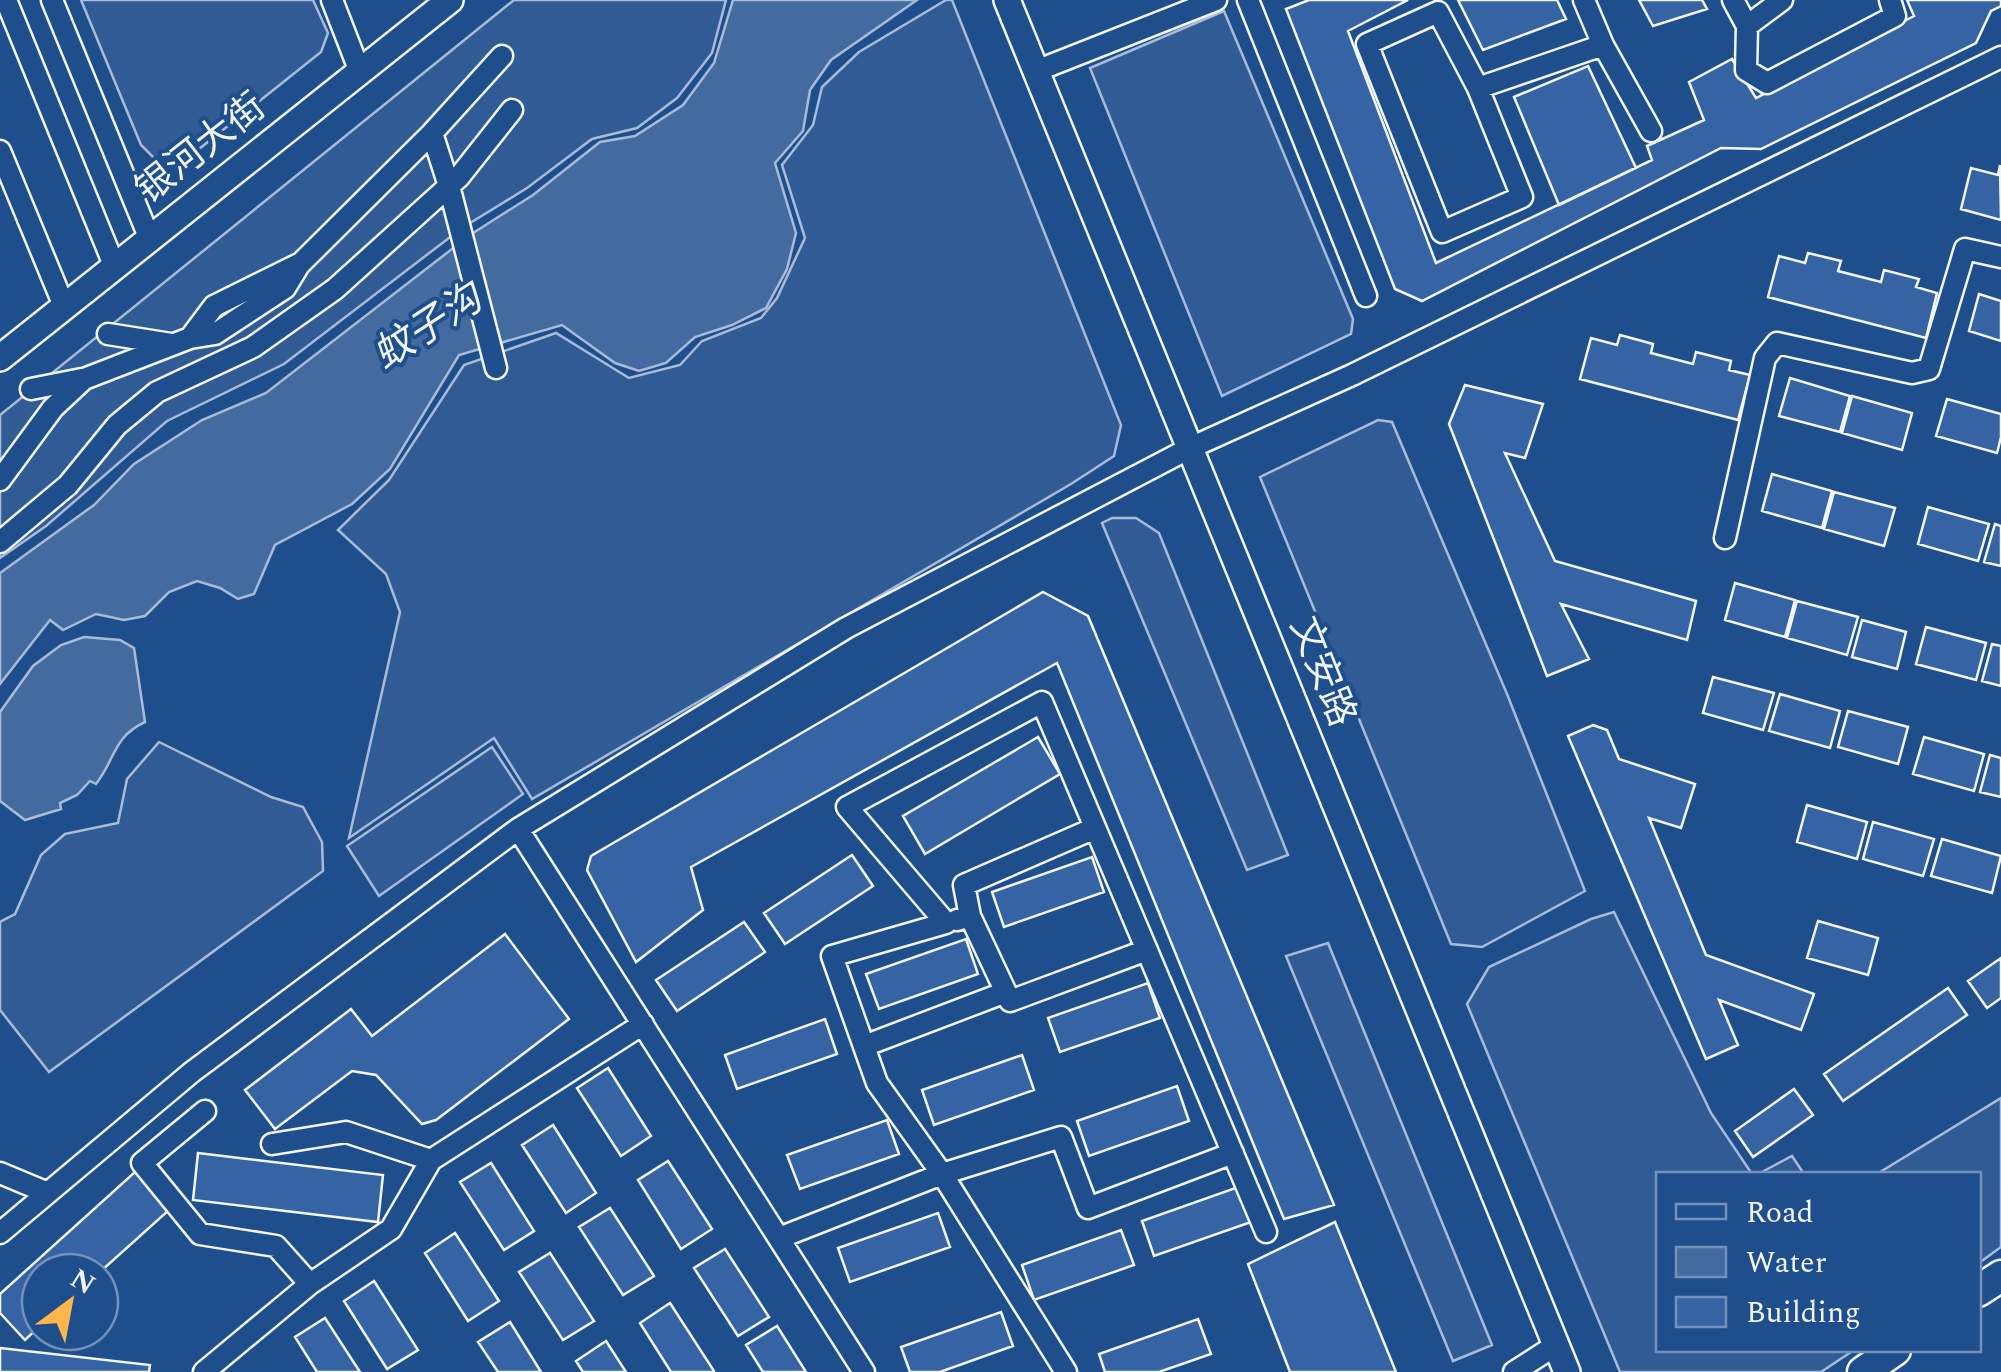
<svg xmlns="http://www.w3.org/2000/svg" width="2001" height="1372" viewBox="0 0 2001 1372" font-family="Spectral,'Noto Sans SC',serif">
	<style>
		.built { fill: #305b95; stroke: #a8bbd7; stroke-width: 2.5 }
		.water { fill: #446ba0; stroke: #a8bbd7; stroke-width: 2.5 }
		.building { fill: #3563a3; stroke: #f2f6ff; stroke-width: 2.5 }
		.lines { fill: none; stroke-linecap: round; stroke-linejoin: round }
		.minor-casing { stroke: #f2f6ff; stroke-width: 25 }
		.major-casing { stroke: #f2f6ff; stroke-width: 30 }
		.highway-casing { stroke: #f2f6ff; stroke-width: 35 }
		.minor { stroke: #1f4e8c; stroke-width: 20 }
		.major { stroke: #1f4e8c; stroke-width: 25 }
		.highway { stroke: #1f4e8c; stroke-width: 30 }
		.labels { text-anchor: middle; dominant-baseline: central; stroke-width: 8; stroke-linejoin: round; paint-order: stroke }
		.street-label { font-size: 38px; fill: #f2f6ff; stroke: #1f4e8c }
		.water-label { font-size: 40px; font-style: italic; fill: #f2f6ff; stroke: #1f4e8c }
	</style>
	<rect width="100%" height="100%" fill="#1f4e8c"/>
	<!-- built -->
	<path class="built" d="M81 0H313L328 33 321 52 189 157 155 159 141 145Z
		M514 0H726L712 53 677 98 637 128 592 139 527 188 462 228 284 364 167 421 46 526 0 558V415Z
		M946 0H952L1121 425 1114 456 1071 484 532 799 494 738 349 838 400 612 386 574 338 530 389 480 464 365 556 333 629 378 680 365 702 341 761 318 777 298 805 238 782 165 813 125 822 87 859 52Z
		M1224 11 1353 319 1351 334 1222 396 1090 68Z
		M1378 420 1392 422 1507 694 1585 891 1482 947 1451 944 1260 477Z
		M1112 518H1136L1159 533 1288 855 1247 870 1102 523Z
		M159 742 271 797 303 807 322 842 323 871 49 1072 0 1010V922L15 914 41 855 65 834 118 823 127 779Z
		M492 747 523 794 379 896 347 846Z
		M1614 912 1711 1113 1752 1174H1658V1350H1854L1821 1372H1620L1467 1004 1489 967 1591 919Z
		M1328 943 1492 1345 1453 1361 1286 956Z
		M2001 1098V1247L1979 1263 1978 1174H1877Z
		M1792 1156 1804 1174H1758Z"/>
	<!-- water -->
	<path class="water" d="M733 0H917L831 60 810 90 803 131 775 163 796 233 787 269 766 308 732 325 695 337 666 363 639 371 615 363 562 325 459 355 390 469 352 504 275 545 254 594 238 599 220 588 197 581 169 592 145 616 124 620 96 614 63 630 50 620 0 684V573L94 505 134 464 202 420 266 393 470 235 533 195 600 142 635 136 683 105 714 63Z
		M84 637 120 640 134 648 145 722C113 737 116 758 96 784L90 781 77 795 60 803 61 809 25 820 0 801V712L33 666 61 645Z"/>
	<!-- building -->
	<path class="building" d="M1309 0H1408L1348 31 1436 263 1652 160 1647 146 1704 120 1689 82 1732 59 1756 98 1914 16 1907 0H2001V6L1991 11 1976 43 1761 149 1721 148 1422 301 1395 289 1286 9Z
		M1458 0H1557L1566 19 1483 50Z
		M1639 0H1702L1707 9 1653 26Z
		M1588 66 1636 168 1559 205 1514 97Z
		M2000 165 2001 220 1961 209 1971 168 1998 175Z
		M1808 253 1841 261 1838 271 1881 282 1884 270 1919 279 1916 287 1937 293 1926 338 1768 297 1779 256 1805 263Z
		M1979 294 2001 301V341L1969 331Z
		M1620 335 1653 344 1651 353 1693 364 1696 352 1731 361 1729 370 1750 375 1738 420 1580 379 1591 338 1617 345Z
		M1790 378 1850 396 1840 432 1779 416Z
		M1465 385 1543 404 1525 458 1505 453 1555 561 1696 601 1687 640 1561 604 1589 659 1547 676 1449 424Z
		M1852 396 1912 413 1902 450 1842 433Z
		M1947 399 2001 414V437L1997 453 1936 436Z
		M1772 474 1832 491 1822 528 1762 511Z
		M1834 492 1895 508 1884 546 1824 529Z
		M1928 507 1989 524 1978 561 1918 544Z
		M1995 524 2001 526V566L1984 562Z
		M1735 583 1795 600 1785 637 1725 620Z
		M1043 592 1088 616 1334 1205 1284 1219 1057 663 691 867 703 910 636 962 587 870 591 856Z
		M1797 601 1858 617 1847 655 1787 638Z
		M1862 620 1906 632 1897 669 1852 657Z
		M1926 627 1986 643 1976 680 1916 664Z
		M1992 644 2001 646V686L1982 681Z
		M1713 677 1774 693 1763 730 1703 713Z
		M1780 694 1840 711 1830 748 1769 731Z
		M1848 711 1908 727 1898 764 1838 747Z
		M1593 725 1607 730 1619 759 1695 784 1681 828 1649 818 1706 955 1814 994 1801 1030 1719 1000 1738 1045 1706 1059 1568 736Z
		M1038 737 1060 774 925 854 903 816Z
		M1924 737 1984 754 1974 791 1913 774Z
		M1990 755 2001 758V797L1980 792Z
		M1807 805 1867 822 1857 859 1797 842Z
		M1873 822 1934 839 1923 876 1863 859Z
		M1942 839 2001 856 1992 893 1931 876Z
		M852 855 873 886 785 944 764 913Z
		M1092 857 1104 892 1004 927 992 892Z
		M1818 921 1878 938 1868 975 1807 958Z
		M744 922 765 952 677 1011 656 980Z
		M505 934 569 1019 436 1120 422 1124 376 1075 352 1071 275 1129 245 1090 351 1009 372 1036Z
		M966 939 978 974 879 1009 866 974Z
		M2001 958V998L1987 1008 1968 981Z
		M1148 983 1160 1018 1060 1052 1048 1018Z
		M1948 988 1967 1015 1843 1101 1824 1074Z
		M825 1019 837 1054 737 1089 725 1055Z
		M1022 1055 1034 1090 934 1125 922 1090Z
		M608 1068 651 1136 621 1156 577 1088Z
		M1177 1086 1189 1121 1089 1156 1077 1121Z
		M1794 1089 1813 1115 1753 1157 1735 1131Z
		M887 1120 899 1154 800 1189 787 1155Z
		M553 1125 596 1193 566 1213 522 1145Z
		M198 1153 383 1175 378 1222 193 1200Z
		M668 1161 712 1229 681 1249 638 1180Z
		M491 1163 534 1231 504 1250 460 1182Z
		M135 1172 169 1210 100 1272H40V1326L25 1340 0 1313V1294Z
		M1241 1186 1254 1221 1154 1256 1142 1221Z
		M610 1208 654 1276 623 1295 579 1227Z
		M938 1213 950 1247 850 1282 838 1248Z
		M1335 1222 1396 1372H1290L1248 1264Z
		M1121 1230 1134 1265 1034 1300 1022 1265Z
		M455 1233 499 1301 468 1321 425 1253Z
		M725 1249 769 1317 738 1336 694 1268Z
		M550 1253 594 1321 563 1340 519 1272Z
		M374 1281 418 1350 387 1369 344 1301Z
		M670 1303 714 1371 713 1372H671L640 1323Z
		M1001 1312 1013 1346 940 1372H910L901 1347Z
		M325 1318 360 1372H317L295 1337Z
		M1198 1319 1211 1354 1159 1372H1105L1099 1354Z
		M510 1322 541 1372H498L478 1342Z
		M777 1326 806 1372H763L746 1345Z
		M606 1341 626 1372H583L576 1361Z
		M0 1348 150 1365 149 1372H0Z"/>
	<g class="lines">
		<!-- minor casing -->
		<g class="minor-casing">
			<path id="minor" d="M6 0 114 265
				M52 0 149 237
				M332 0 360 72
				M1248 0 1366 296
				M1733 0 1747 26 1782 0
				M1438 12 1478 88 1522 197 1442 232 1367 44Z
				M1747 26 1746 70 1767 83 1895 16 1890 0
				M1603 45 1651 131
				M1036 71 1216 0
				M1478 88 1603 45 1584 0
				M0 151 64 306
				M108 334 171 344
				M190 338 214 306 301 263
				M496 368 449 186 432 133 502 56
				M31 389 82 379
				M0 480 53 408 84 379 190 338 215 334 285 288 299 265 432 133
				M1725 538 1765 358 1777 343 1912 373 1929 369 1965 249 2001 257
				M0 542 68 485 117 425 157 392 253 347 335 289 459 177 512 110
				M518 829 864 1372
				M970 916 1010 1001 1147 950
				M957 920 970 916 964 885 1095 828
				M864 1046 1006 992
				M272 1144 346 1132 431 1160 643 1024
				M1233 1153 1088 1208 1061 1137 942 1174 877 1083 832 956 946 923 847 807 1042 702 1266 1232
				M0 1173 48 1193
				M0 1233 192 1072 518 829 846 628 1190 448 1352 375 2001 57
				M779 1238 942 1174 1066 1372
				M310 1284 391 1229 431 1160
				M204 1372 310 1284 276 1246 200 1234 142 1163 205 1111
				M1514 1372 1556 1345"/>
		</g>
		<!-- major casing -->
		<g class="major-casing">
			<path id="major" d="M1007 0 1567 1372
				M0 358 450 0"/>
		</g>
		<!-- highway casing -->
		<g class="highway-casing">
			<path id="highway" d="M1978 1291 2001 1276
				M1863 1372 1895 1350"/>
		</g>
		<!-- minor -->
		<use href="#minor" class="minor"/>
		<!-- major -->
		<use href="#major" class="major"/>
		<!-- highway -->
		<use href="#highway" class="highway"/>
	</g>
	<g class="labels">
		<!-- street labels -->
		<g class="street-label">
			<text transform="translate(201 149) rotate(-38)">银河大街</text>
			<text transform="translate(1322 672) rotate(68)">文安路</text>
		</g>
		<!-- water labels -->
		<g class="water-label">
			<text transform="translate(428 328) rotate(-33)">蚊子沟</text>
		</g>
	</g>
	<!-- legend -->
	<rect x="1656" y="1172" width="325" height="180" fill="#1f4e8c" stroke="#7391ba" stroke-width="2.5"/>
	<rect x="1676" y="1204" width="50" height="15" fill="#1f4e8c" stroke="#7391ba" stroke-width="2.5"/>
	<text x="1746" y="1222" font-size="30" fill="#f2f6ff">Road</text>
	<rect x="1676" y="1247" width="50" height="30" fill="#446ba0" stroke="#7391ba" stroke-width="2.5"/>
	<text x="1746" y="1272" font-size="30" fill="#f2f6ff">Water</text>
	<rect x="1676" y="1297" width="50" height="30" fill="#3563a3" stroke="#7391ba" stroke-width="2.5"/>
	<text x="1746" y="1322" font-size="30" fill="#f2f6ff">Building</text>
	<!-- north arrow -->
	<g transform="translate(70 1302) rotate(32)"><circle r="48" fill="#1f4e8c" stroke="#7391ba" stroke-width="2.5"/>
	<path d="M0-8L18 38L0 25L-18 38Z" fill="#ffb74d"/>
	<text y="-15" font-size="28" font-weight="bold" text-anchor="middle" fill="#f2f6ff">N</text>
	</g>
</svg>
